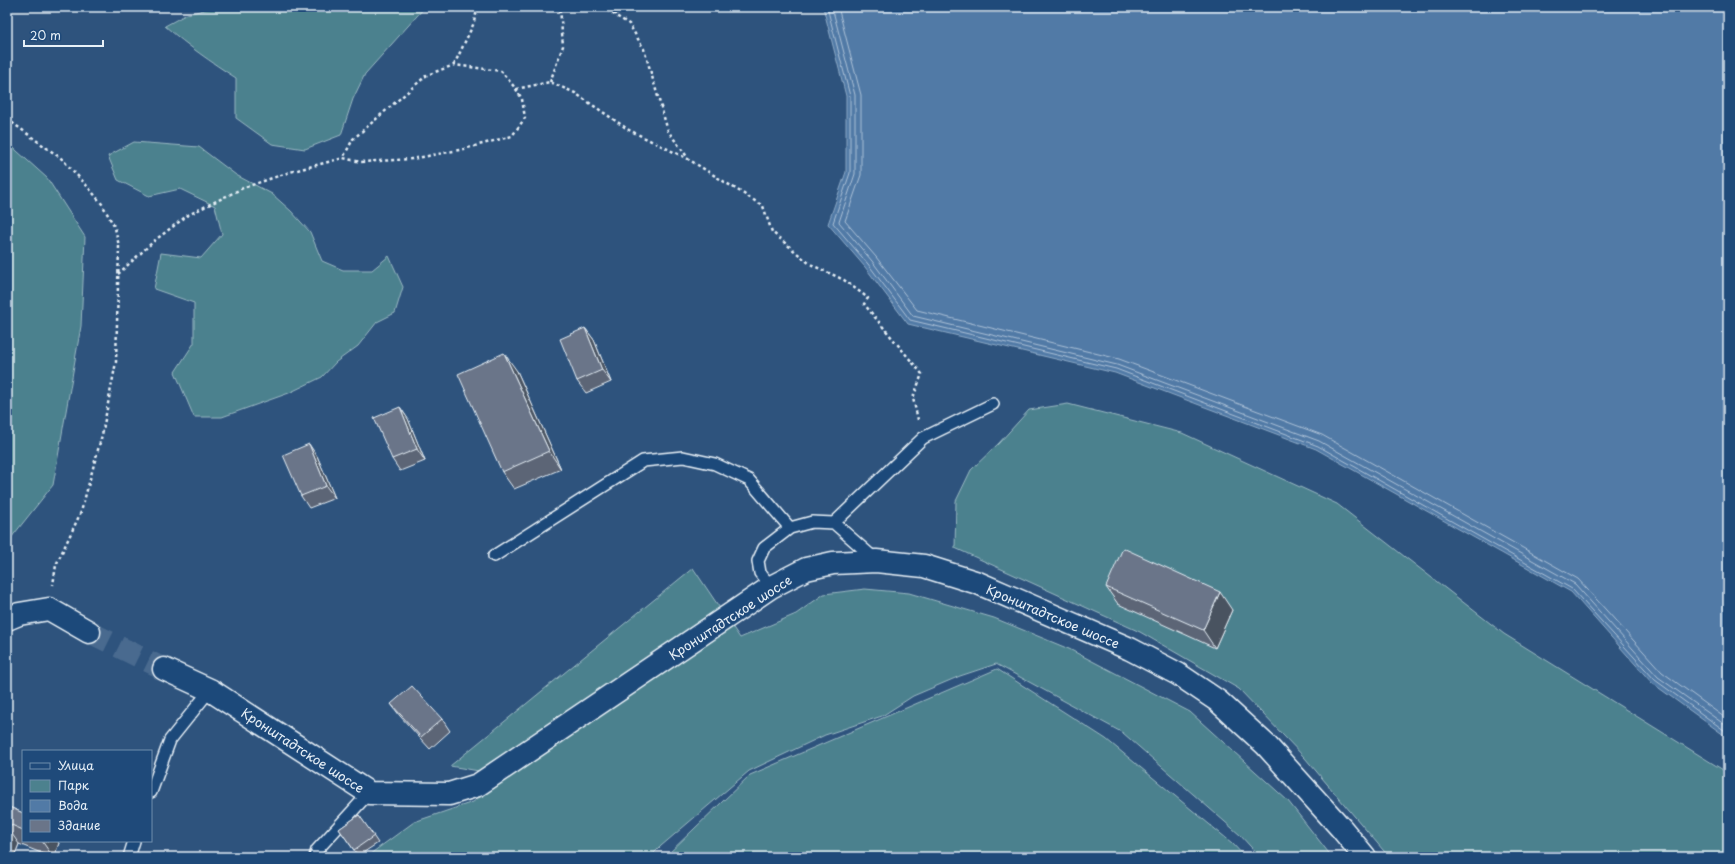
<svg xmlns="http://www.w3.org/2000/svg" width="1735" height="864" viewBox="0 0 1735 864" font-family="'Playpen Sans',sans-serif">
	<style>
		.green { fill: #4c818e; stroke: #9ab9c3 }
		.water { fill: #517aa6; stroke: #8daac7 }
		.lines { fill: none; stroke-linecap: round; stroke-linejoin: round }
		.shore { stroke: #acc1d7; stroke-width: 1 }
		.minor-tunnel { stroke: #4a6b8f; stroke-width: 22; stroke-dasharray: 22 11; stroke-linecap: butt }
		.service-casing { stroke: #e8f1f8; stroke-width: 14 }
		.minor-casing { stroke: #e8f1f8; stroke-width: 25 }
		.path { stroke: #e8f1f8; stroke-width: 2.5; stroke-dasharray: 3 3; stroke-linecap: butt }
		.service { stroke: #1f4a7a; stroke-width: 11 }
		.minor { stroke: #1f4a7a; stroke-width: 22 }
		.wall { fill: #5b6576; stroke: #e8f1f8 }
		.shaded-wall { fill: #4a5260; stroke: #e8f1f8 }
		.building { fill: #6a7589; stroke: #e8f1f8 }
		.labels { text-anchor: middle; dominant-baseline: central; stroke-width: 3; stroke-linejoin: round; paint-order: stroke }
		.street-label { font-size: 13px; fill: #e8f1f8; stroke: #1f4a7a }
	</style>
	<rect width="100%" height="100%" fill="#2e537d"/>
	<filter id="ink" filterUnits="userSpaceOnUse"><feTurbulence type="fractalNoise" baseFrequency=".025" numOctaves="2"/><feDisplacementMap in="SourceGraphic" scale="8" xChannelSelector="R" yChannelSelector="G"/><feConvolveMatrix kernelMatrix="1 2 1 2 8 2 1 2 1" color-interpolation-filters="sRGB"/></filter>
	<g filter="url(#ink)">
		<!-- green -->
		<path class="green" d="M217 7H425L365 74 353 99 341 135 305 149 272 144 236 118V78C211 62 188 46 165 26L187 14Z
			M7 142 47 178 85 237 81 326 53 485 7 543Z
			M134 142 199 147 236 175 272 194 291 211 310 232 322 261 343 270H372L389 256 403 287 395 313 377 322 358 346 336 362 322 377 289 393 222 417H194L175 372 194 343V303L154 289 161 253 201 258 222 234 215 206 180 189 149 196 118 180 108 156Z
			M1068 404 1182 433 1337 504 1504 634 1728 773V857H1389L1305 758 1239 689 1140 632 955 548 956 501 971 470 999 443 1029 410Z
			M693 568 740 638 796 614 824 594 865 589 909 593 994 618 1069 649 1190 712 1288 801 1332 857H1260L1240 835 1123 733 996 664 960 676 913 696 882 716 825 735 749 771 661 846 650 857H366L414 822 473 802 508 776 450 766Z
			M997 669 1106 739 1232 843 1245 857H665L750 775Z"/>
		<!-- water -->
		<path class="water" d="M823 7H1728V738L1652 683 1571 592 1316 449 1115 373 908 324 865 267 828 224 846 172V96Z"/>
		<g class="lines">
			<!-- shore -->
			<path class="shore" d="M827 7 850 96V173L833 223 868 264 910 320 1116 369 1318 446 1572 589 1655 680 1728 733
				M832 7 855 95V174L839 222 872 261 913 316 1117 365 1319 441 1575 584 1658 677 1728 727
				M838 7 861 95V175L845 221 876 257 917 310 1119 359 1322 435 1578 579 1662 672 1728 720"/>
			<!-- minor-tunnel -->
			<path class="minor-tunnel" d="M89 632 164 669"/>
			<!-- service casing -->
			<g class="service-casing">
				<path id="service" d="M834 523 923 438 993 404
					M494 556 643 461 683 457 715 464 749 480 790 528
					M771 587 760 573 758 561 764 548 790 528 812 522 834 523 876 560
					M151 792 170 740 210 690
					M129 857 134 841
					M315 857 317 850 369 793"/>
			</g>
			<!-- minor casing -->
			<g class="minor-casing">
				<path id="minor" d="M7 619 19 614 49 609 89 632
					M164 669 210 690 369 793 449 794 478 785 771 587 806 569 833 563 876 561 924 566 978 583 1130 649 1178 674 1218 701 1266 745 1341 828 1365 857"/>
			</g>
			<!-- path -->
			<path class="path" d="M602 7 629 24 644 49 668 131 688 158
				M615 15 622 7
				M454 65 473 25 478 7
				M550 82 563 46 560 7
				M516 89 550 82 575 93 629 130 688 159 763 206 772 232 810 264 844 280 868 298 864 304 922 374 913 398 918 420
				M7 119 62 159 88 187 102 204 115 228 119 246 116 362 102 435 81 512 56 565 53 585
				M118 274 154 241 188 215 243 188 290 172 343 158 361 162 412 159 464 149 512 136 525 118 522 99 516 89 501 71 454 65 427 75 353 139 343 158"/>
			<!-- service -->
			<use href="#service" class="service"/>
			<!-- minor -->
			<use href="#minor" class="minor"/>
		</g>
		<!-- wall -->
		<path class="wall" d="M585 328 594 340 611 382 586 393 577 381Z
			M517 371 561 469 514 489 502 472Z
			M400 407 408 419 425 461 400 471 392 459Z
			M317 456 335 498 309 508 301 496Z
			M1106 587 1232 610 1215 648 1118 604Z
			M391 704 442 719 450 731 430 749 400 716Z
			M7 806 23 813V841H57L59 843 54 857H51L19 844 14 857H7Z
			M359 815 378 843 358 856 339 829Z"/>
		<!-- shaded-wall -->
		<path class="shaded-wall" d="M585 328 594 340 611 382 602 370Z
			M504 353 517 371 561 469 549 451Z
			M400 407 408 419 425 461 417 449Z
			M309 444 317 456 335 498 326 486Z
			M1220 592 1232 610 1215 648 1203 630Z
			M7 827 19 844 14 857H7Z
			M42 841H57L59 843 54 857H53Z"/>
		<!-- building -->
		<path class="building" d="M585 328 602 370 577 381 560 339Z
			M504 353 549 451 502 472 458 374Z
			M400 407 417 449 392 459 374 418Z
			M309 444 326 486 301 496 283 455Z
			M1123 548 1220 592 1203 630 1106 587Z
			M412 686 442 719 421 737 391 704Z
			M7 806 23 813V830L7 823Z
			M359 815 374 836 354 850 339 829Z"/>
	</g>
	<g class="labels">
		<!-- street labels -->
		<g class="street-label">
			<text transform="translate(1053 616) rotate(23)">Кронштадтское шоссе</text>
			<text transform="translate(730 617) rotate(-33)">Кронштадтское шоссе</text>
			<text transform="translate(303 750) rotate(33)">Кронштадтское шоссе</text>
		</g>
	</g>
	<!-- margin -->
	<rect width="1735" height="864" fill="none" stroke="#1f4a7a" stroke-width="24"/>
	<rect x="12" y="12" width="1711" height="840" fill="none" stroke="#e8f1f8" stroke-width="1.5" filter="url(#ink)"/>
	<!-- legend -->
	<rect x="22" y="750" width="130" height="92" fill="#1f4a7a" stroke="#6f8dac"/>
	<rect x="30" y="763" width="20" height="6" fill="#1f4a7a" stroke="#6f8dac"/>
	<text x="58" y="770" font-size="12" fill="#e8f1f8">Улица</text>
	<rect x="30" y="780" width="20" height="12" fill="#4c818e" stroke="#6f8dac"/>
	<text x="58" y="790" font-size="12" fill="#e8f1f8">Парк</text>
	<rect x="30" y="800" width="20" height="12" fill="#517aa6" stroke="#6f8dac"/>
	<text x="58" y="810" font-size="12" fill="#e8f1f8">Вода</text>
	<rect x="30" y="820" width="20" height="12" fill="#6a7589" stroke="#6f8dac"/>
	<text x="58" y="830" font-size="12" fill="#e8f1f8">Здание</text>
	<!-- scale -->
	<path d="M24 40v6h79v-6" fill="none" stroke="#e8f1f8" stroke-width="2"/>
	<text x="30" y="40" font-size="12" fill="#e8f1f8" stroke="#1f4a7a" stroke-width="3" paint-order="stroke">20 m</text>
</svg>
